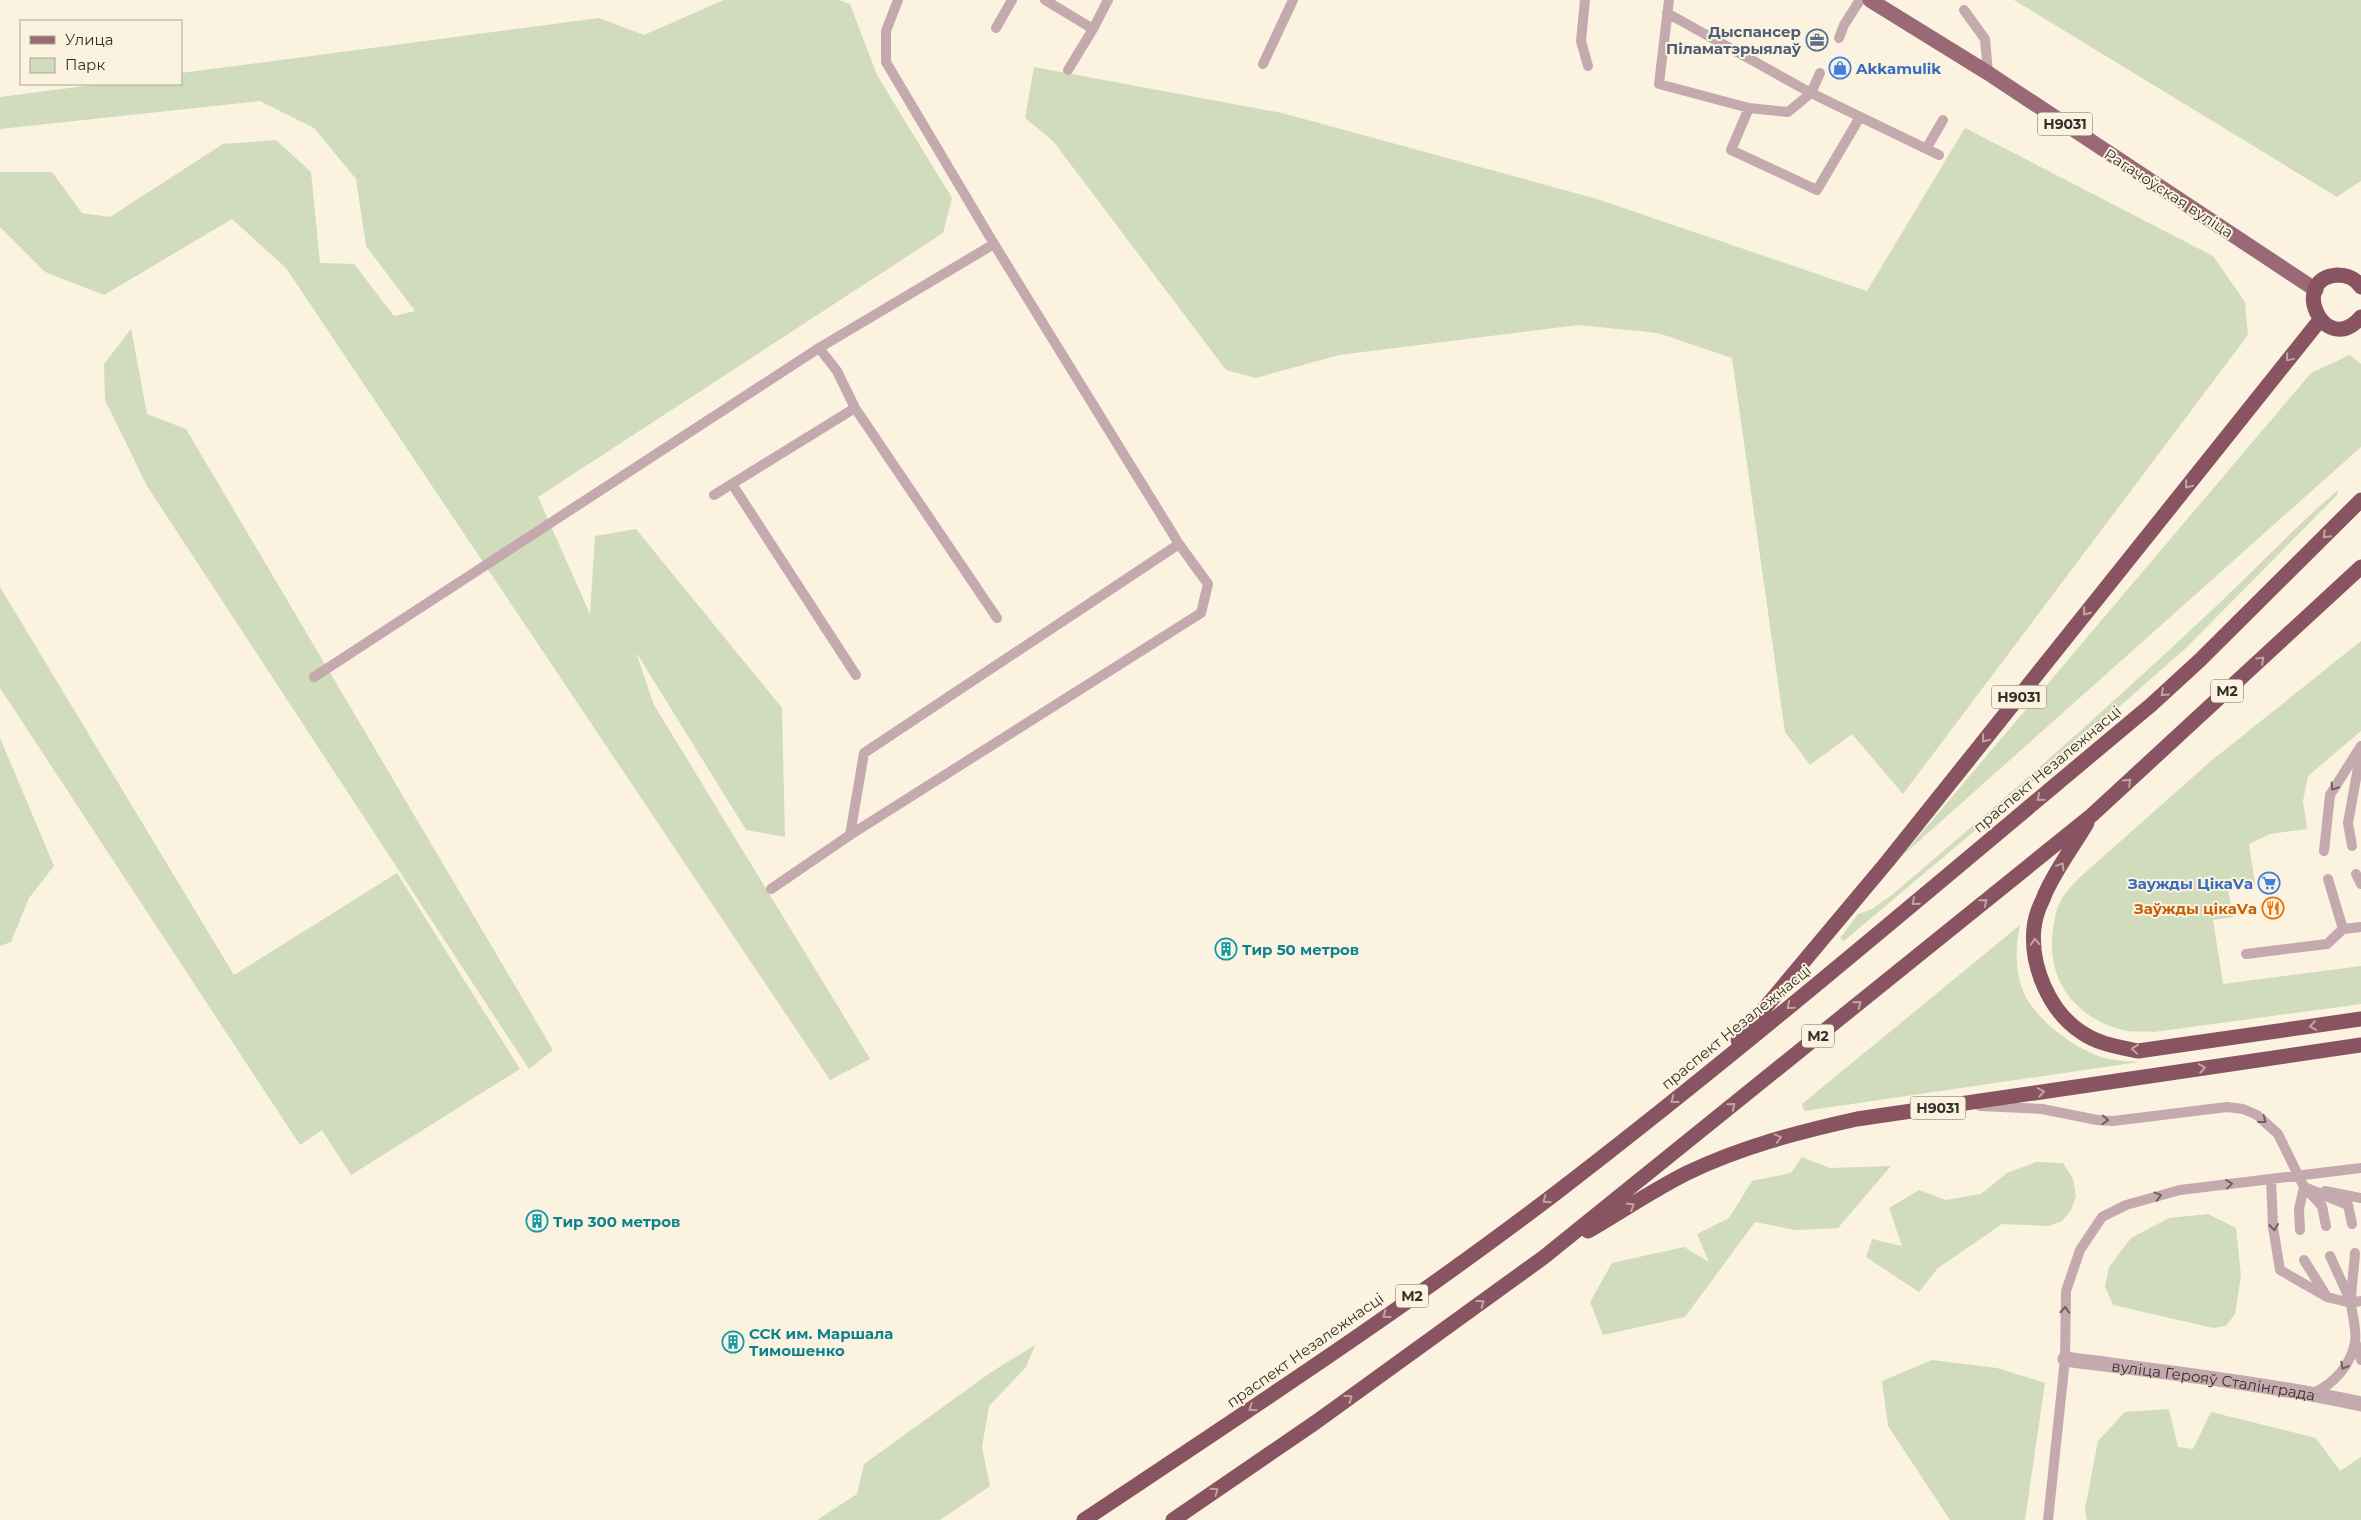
<svg xmlns="http://www.w3.org/2000/svg" width="2361" height="1520" viewBox="0 0 2361 1520" font-family="Montserrat,sans-serif">
	<style>
		.green { fill: #d0dcbb }
		.lines { fill: none; stroke-linecap: round; stroke-linejoin: round }
		.lane { stroke: #c4a9af; stroke-width: 10 }
		.street { stroke: #c4a9af; stroke-width: 15 }
		.primary { stroke: #996a76; stroke-width: 15 }
		.highway { stroke: #895461; stroke-width: 15 }
		.oneway { stroke: #c2a4a0 }
		.oneway2 { stroke: #6e615f }
		.labels { text-anchor: middle; dominant-baseline: central; stroke-width: 4; stroke-linejoin: round; paint-order: stroke }
		.shield { fill: #fbf3df; stroke: #706b60; stroke-width: 1 }
		.shield-label { font-size: 14px; font-weight: bold; fill: #35312a }
		.service-label { font-size: 15px; font-weight: bold; fill: #4e5e75; stroke: #fbf3df; text-anchor: end }
		.shop-label { font-size: 15px; font-weight: bold; fill: #366cbe; stroke: #fbf3df; text-anchor: start }
		.street-label { font-size: 15px; fill: #35312a; stroke: #fbf3df }
		.food-label { font-size: 15px; font-weight: bold; fill: #c56008; stroke: #fbf3df; text-anchor: end }
		.culture-label { font-size: 15px; font-weight: bold; fill: #0d838f; stroke: #fbf3df; text-anchor: start }
	</style>
	<rect width="100%" height="100%" fill="#fbf3df"/>
	<!-- green -->
	<path class="green" d="M724 0H839L850 4 877 75 952 198 943 233 538 497 590 614 595 536 636 529 782 708 785 837 746 830 636 652 654 705 870 1059 830 1080 286 268 232 219 104 295 45 272 0 227V172H52L82 213 110 217 223 144 276 140 311 172 320 263 354 264 394 316 415 311 366 246 356 179 314 128 260 101 0 129V97L100 84H181V73L599 18 644 35Z
		M2014 0H2361V181L2337 197Z
		M1034 67 1282 113 1597 199 1867 291 1965 128 2213 256 2245 302 2248 335 1903 794 1852 734 1810 765 1785 732 1732 358 1658 333 1578 325 1339 355 1256 378 1226 370 1053 141 1025 118Z
		M131 329 147 414 186 429 553 1050 529 1069 147 486 105 400 104 364Z
		M2350 355 2361 364V447L1901 857 2311 373Z
		M2338 490 2337 495 2187 647 2061 758 1844 941 1840 938 1858 914 1872 909 1893 894C1996 806 2097 718 2196 625 2244 581 2288 533 2338 490Z
		M0 587 234 975 397 873 520 1069 351 1175 322 1130 300 1145 0 688Z
		M2361 641V731L2308 776 2303 801 2307 829 2270 834 2249 844 2255 884 2228 889 2233 917 2213 920 2223 984 2361 966V1004L2154 1032C2146 1031 2136 1032 2127 1031 2082 1022 2049 986 2052 939 2053 926 2055 910 2062 898 2066 891 2074 884 2079 878L2211 761Z
		M0 738 54 866 29 898 11 942 0 946Z
		M2020 925C2015 947 2015 972 2024 993 2036 1021 2079 1052 2108 1059 2118 1061 2129 1061 2139 1062L1804 1111 1802 1104Z
		M1802 1157 1830 1168 1891 1166 1838 1228 1796 1230 1755 1222 1685 1317 1603 1335 1590 1302 1612 1263 1684 1247 1709 1262 1697 1234 1729 1218 1752 1181 1791 1173Z
		M2036 1162 2063 1163 2073 1179 2076 1196 2071 1210 2062 1221 2049 1226 2002 1224 1938 1268 1919 1292 1866 1257 1872 1239 1902 1246 1889 1208 1919 1190 1946 1200 1981 1194 2007 1173Z
		M2208 1214 2236 1228 2241 1276 2235 1314 2226 1326 2213 1328 2113 1305 2105 1286 2109 1267 2131 1238 2169 1218Z
		M1035 1345 1026 1367 989 1406 982 1447 990 1486 940 1520H817L857 1494 864 1464 990 1373Z
		M1932 1360 1997 1368 2045 1383 2025 1520H1950L1888 1426 1882 1381Z
		M2169 1409 2178 1447 2193 1449 2211 1412 2316 1438 2340 1471 2361 1457V1520H2087L2085 1509 2098 1441 2125 1412Z"/>
	<g class="lines">
		<!-- lane -->
		<path class="lane" d="M1045 0 1093 29
			M1585 0 1581 41 1588 66
			M1669 0 1659 84 1749 108 1788 112 1811 93 1820 73
			M1964 10 1985 39 1988 73
			M1667 13 1811 93 1939 155
			M996 28 1012 0
			M1839 38 1844 25 1860 0
			M1263 64 1293 0
			M1068 70 1093 29 1108 0
			M1749 108 1731 150 1817 190 1860 117
			M1926 149 1943 120
			M819 348 837 371 855 408 997 618
			M732 484 856 675
			M714 495 855 408
			M314 677 819 348 994 244
			M850 835 864 753 1179 544
			M2352 846 2348 823 2361 751
			M2324 851 2330 795 2361 746
			M2356 874 2361 884
			M2328 879 2343 929 2361 927
			M771 889 850 835 1201 613 1208 584 1179 544 994 244 886 62V31L898 0
			M2246 954 2327 944 2343 929
			M1980 1106 2042 1109 2097 1120 2113 1121 2227 1107 2243 1109 2257 1115 2278 1134 2304 1187 2299 1209 2300 1230
			M2271 1179 2273 1227 2280 1270 2327 1297
			M2304 1187 2348 1205 2352 1224
			M2307 1190 2322 1206 2326 1226
			M2325 1191 2361 1198
			M2330 1256 2351 1302
			M2304 1260 2327 1297 2351 1303 2361 1301
			M2355 1341 2361 1360
			M2313 1393C2334 1384 2351 1365 2355 1342 2357 1330 2352 1315 2351 1303 2351 1287 2354 1270 2355 1253
			M2048 1520 2065 1359 2066 1291 2080 1250 2102 1217 2126 1205 2180 1190 2361 1168"/>
		<!-- street -->
		<path class="street" id="s1" d="M2065 1359C2164 1372 2263 1383 2361 1404"/>
		<!-- primary -->
		<path class="primary" d="M1870 0 1988 73 2316 290"/>
		<!-- highway -->
		<path class="highway" d="M2361 287C2356 279 2347 275 2337 275 2288 279 2325 359 2361 317
			M2087 823C2075 844 2051 876 2043 899 2039 907 2035 919 2034 928 2030 965 2049 1011 2081 1032 2098 1044 2118 1047 2138 1051L2361 1019
			M1738 1040 1887 862 2320 320
			M1588 1231C1621 1212 1653 1190 1687 1173 1741 1147 1798 1132 1857 1119L2361 1045
			M1084 1520C1243 1414 1404 1309 1556 1193 1759 1037 1954 869 2151 705L2200 660 2361 500
			M1173 1520 1316 1422 1544 1257 2092 815 2361 567"/>
	</g>
	<!-- one-way arrows -->
	<defs><path id="oneway-chevron" d="M-2-3.5L2.5 0L-2 3.5" fill="none" stroke-width="1.6" stroke-linecap="round" stroke-linejoin="round" transform="scale(1.25)"/></defs>
	<g class="oneway">
		<use href="#oneway-chevron" transform="translate(2289 358) rotate(130)"/>
		<use href="#oneway-chevron" transform="translate(2188 485) rotate(129)"/>
		<use href="#oneway-chevron" transform="translate(2326 535) rotate(135)"/>
		<use href="#oneway-chevron" transform="translate(2086 612) rotate(129)"/>
		<use href="#oneway-chevron" transform="translate(2261 660) rotate(-43)"/>
		<use href="#oneway-chevron" transform="translate(2164 693) rotate(138)"/>
		<use href="#oneway-chevron" transform="translate(1985 739) rotate(129)"/>
		<use href="#oneway-chevron" transform="translate(2128 782) rotate(-43)"/>
		<use href="#oneway-chevron" transform="translate(2040 798) rotate(140)"/>
		<use href="#oneway-chevron" transform="translate(2061 866) rotate(-59)"/>
		<use href="#oneway-chevron" transform="translate(1915 902) rotate(140)"/>
		<use href="#oneway-chevron" transform="translate(1984 902) rotate(-39)"/>
		<use href="#oneway-chevron" transform="translate(2035 942) rotate(-93)"/>
		<use href="#oneway-chevron" transform="translate(1858 1004) rotate(-39)"/>
		<use href="#oneway-chevron" transform="translate(1790 1006) rotate(140)"/>
		<use href="#oneway-chevron" transform="translate(2313 1026) rotate(172)"/>
		<use href="#oneway-chevron" transform="translate(2135 1049) rotate(-174)"/>
		<use href="#oneway-chevron" transform="translate(2202 1068) rotate(-9)"/>
		<use href="#oneway-chevron" transform="translate(2041 1092) rotate(-9)"/>
		<use href="#oneway-chevron" transform="translate(1674 1100) rotate(142)"/>
		<use href="#oneway-chevron" transform="translate(1732 1106) rotate(-39)"/>
		<use href="#oneway-chevron" transform="translate(1778 1138) rotate(-15)"/>
		<use href="#oneway-chevron" transform="translate(1546 1200) rotate(144)"/>
		<use href="#oneway-chevron" transform="translate(1631 1206) rotate(-31)"/>
		<use href="#oneway-chevron" transform="translate(1481 1303) rotate(-36)"/>
		<use href="#oneway-chevron" transform="translate(1386 1315) rotate(144)"/>
		<use href="#oneway-chevron" transform="translate(1349 1398) rotate(-36)"/>
		<use href="#oneway-chevron" transform="translate(1252 1408) rotate(146)"/>
		<use href="#oneway-chevron" transform="translate(1215 1491) rotate(-35)"/>
	</g>
	<g class="oneway2">
		<use href="#oneway-chevron" transform="translate(2334 787) rotate(123)"/>
		<use href="#oneway-chevron" transform="translate(2105 1120) rotate(2)"/>
		<use href="#oneway-chevron" transform="translate(2263 1120) rotate(37)"/>
		<use href="#oneway-chevron" transform="translate(2229 1184) rotate(-7)"/>
		<use href="#oneway-chevron" transform="translate(2158 1196) rotate(-15)"/>
		<use href="#oneway-chevron" transform="translate(2274 1227) rotate(84)"/>
		<use href="#oneway-chevron" transform="translate(2065 1310) rotate(-87)"/>
		<use href="#oneway-chevron" transform="translate(2344 1366) rotate(119)"/>
	</g>
	<!-- icons -->
	<defs>
		<g id="office-ring" transform="scale(1.125)"><circle r="9.5" fill="#fbf3df" stroke="#5c6f8a" stroke-width="1.5"/><path d="M-6-3h4V-5.5h4V-3h4V5H-6ZM-1-4.5V-3h2v-1.5ZM-6 0V1H6V0Z" fill="#5c6f8a"/></g>
		<g id="shop-ring" transform="scale(1.125)"><circle r="9.5" fill="#fbf3df" stroke="#3f7fe0" stroke-width="1.5"/><path d="M-5-2.5h2.3a2.7 3.5 0 0 1 5.4 0H5L5.5 6h-11ZM-1.5-2.5h3a1.5 2.3 0 0 0-3 0Z" fill="#3f7fe0"/></g>
		<g id="supermarket-ring" transform="scale(1.125)"><circle r="9.5" fill="#fbf3df" stroke="#3f7fe0" stroke-width="1.5"/><path d="M-6-5.5h2.5l.6 2H6L4.5 2H-2.5L-4.4-4H-6ZM-1.5 3.2a1.3 1.3 0 1 0 .1 0ZM3 3.2a1.3 1.3 0 1 0 .1 0Z" fill="#3f7fe0"/></g>
		<g id="restaurant-ring" transform="scale(1.125)"><circle r="9.5" fill="#fbf3df" stroke="#e8710a" stroke-width="1.5"/><path d="M-5-6h1v4h1v-4h1v4h1v-4h1v5L-1.5 .5V6h-2V.5L-5-1ZM5-6V6H3V1.5H1.5Q1.5-4 5-6Z" fill="#e8710a"/></g>
		<g id="building-ring" transform="scale(1.125)"><circle r="9.5" fill="#fbf3df" stroke="#0f9aa8" stroke-width="1.5"/><path d="M-4-6H4V6H1V3H-1V6H-4ZM-2.5-4.3h1.7v1.8h-1.7ZM.8-4.3h1.7v1.8H.8ZM-2.5-1h1.7V.8h-1.7ZM.8-1h1.7V.8H.8Z" fill="#0f9aa8"/></g>
	</defs>
	<g fill-rule="evenodd">
		<use href="#office-ring" x="1817" y="40"/>
		<use href="#shop-ring" x="1840" y="68"/>
		<use href="#supermarket-ring" x="2269" y="883"/>
		<use href="#restaurant-ring" x="2273" y="908"/>
		<use href="#building-ring" x="1226" y="949"/>
		<use href="#building-ring" x="537" y="1221"/>
		<use href="#building-ring" x="733" y="1342"/>
	</g>
	<g class="labels">
		<!-- shield labels -->
		<g class="shield">
			<rect x="2037.5" y="112.5" width="55" height="23" rx="4"/>
			<rect x="2211" y="679.5" width="32" height="23" rx="4"/>
			<rect x="1991.5" y="685.5" width="55" height="23" rx="4"/>
			<rect x="1802" y="1024.5" width="32" height="23" rx="4"/>
			<rect x="1910.5" y="1096.5" width="55" height="23" rx="4"/>
			<rect x="1396" y="1284.5" width="32" height="23" rx="4"/>
		</g>
		<g class="shield-label">
			<text x="2065" y="124">Н9031</text>
			<text x="2227" y="691">М2</text>
			<text x="2019" y="697">Н9031</text>
			<text x="1818" y="1036">М2</text>
			<text x="1938" y="1108">Н9031</text>
			<text x="1412" y="1296">М2</text>
		</g>
		<!-- service labels -->
		<g class="service-label">
			<text x="1801" y="31">Дыспансер<tspan x="1801" dy="17">Піламатэрыялаў</tspan></text>
		</g>
		<!-- shop labels -->
		<g class="shop-label">
			<text x="1856" y="68">Akkamulik</text>
			<text x="2253" y="883" text-anchor="end">Заужды ЦікаVа</text>
		</g>
		<!-- street labels -->
		<g class="street-label">
			<text transform="translate(2169 193) rotate(33)">Рагачоўская вуліца</text>
			<text transform="translate(2047 769) rotate(-40)">праспект Незалежнасці</text>
			<text transform="translate(1736 1027) rotate(-39)">праспект Незалежнасці</text>
			<text transform="translate(1305 1350) rotate(-35)">праспект Незалежнасці</text>
			<text stroke="none"><textPath href="#s1" startOffset="150">вуліца Герояў Сталінграда</textPath></text>
		</g>
		<!-- food labels -->
		<g class="food-label">
			<text x="2257" y="908">Заўжды цікаVа</text>
		</g>
		<!-- culture labels -->
		<g class="culture-label">
			<text x="1242" y="949">Тир 50 метров</text>
			<text x="553" y="1221">Тир 300 метров</text>
			<text x="749" y="1333">ССК им. Маршала<tspan x="749" dy="17">Тимошенко</tspan></text>
		</g>
	</g>
	<!-- legend -->
	<rect x="20" y="20" width="162" height="65" fill="#fbf3df" stroke="#aca597"/>
	<rect x="30" y="36" width="25" height="8" fill="#996a76" stroke="#aca597"/>
	<text x="65" y="45" font-size="15" fill="#35312a">Улица</text>
	<rect x="30" y="58" width="25" height="15" fill="#d0dcbb" stroke="#aca597"/>
	<text x="65" y="70" font-size="15" fill="#35312a">Парк</text>
</svg>
